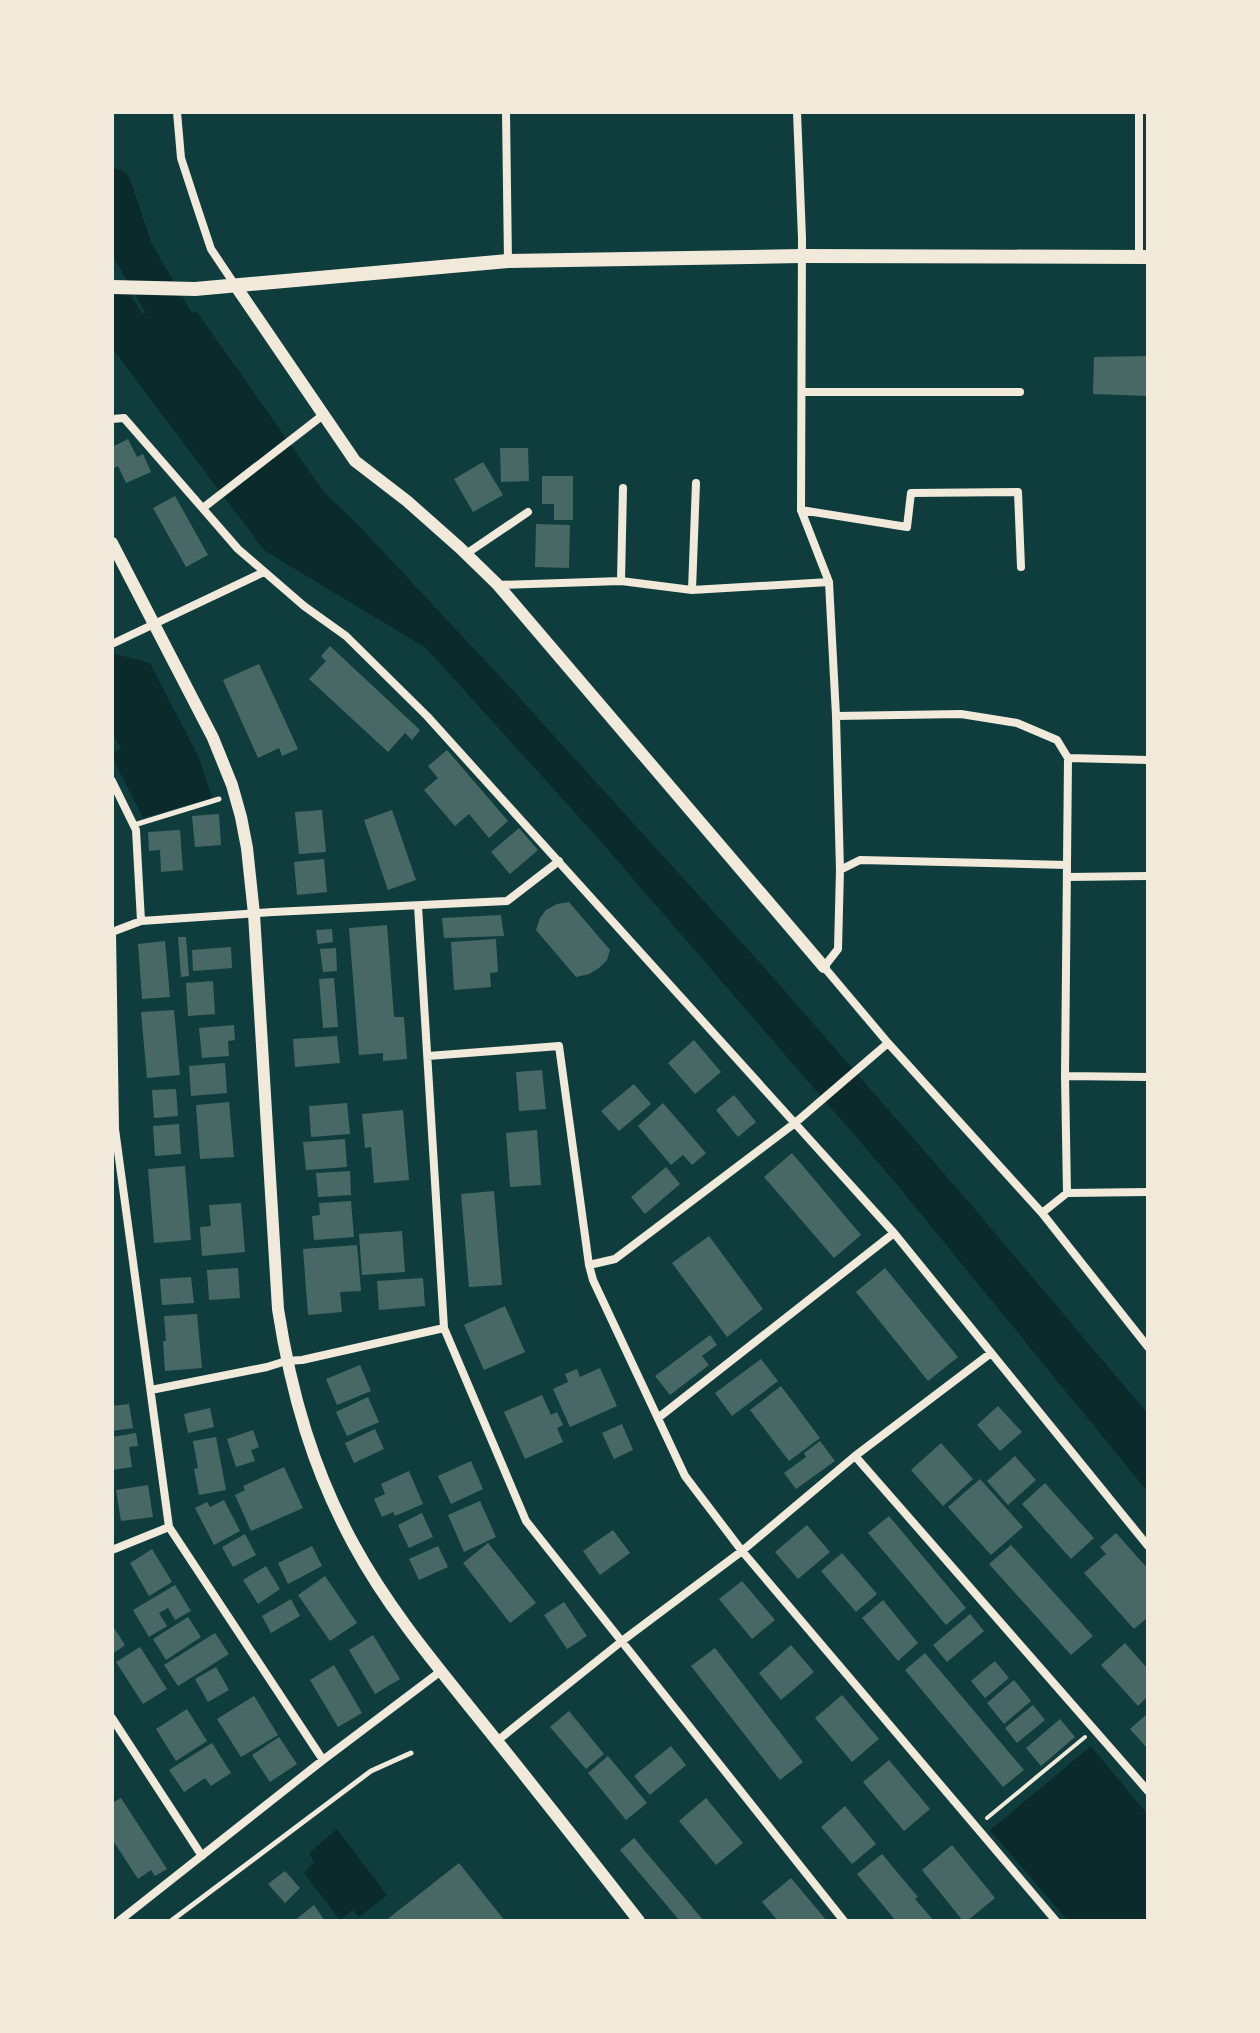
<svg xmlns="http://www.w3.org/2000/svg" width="1260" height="2033" viewBox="0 0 1260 2033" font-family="Lato,sans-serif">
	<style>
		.water { fill: #0a2a2b }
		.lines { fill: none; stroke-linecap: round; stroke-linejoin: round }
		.river { stroke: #0a2a2b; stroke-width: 40 }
		.building { fill: #486865 }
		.path { stroke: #f1e9da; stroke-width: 4 }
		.service { stroke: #f1e9da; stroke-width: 5 }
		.minor { stroke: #f1e9da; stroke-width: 8 }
		.tertiary { stroke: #f1e9da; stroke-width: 12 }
		.secondary { stroke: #f1e9da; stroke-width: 14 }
	</style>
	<rect width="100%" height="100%" fill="#0f3d3e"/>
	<!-- water -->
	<path class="water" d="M197 312 324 492 360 527 506 683 771 975 973 1207 1148 1414V1492L894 1181 597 837 426 648 265 551 112 348V314Z
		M115 654 150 663 199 758 212 798 143 818 112 757V753L121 749 112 732V655Z
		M1091 1746 1148 1815V1921H1068L990 1830Z
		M337 1829 387 1895 359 1917 353 1910 340 1920 304 1873 314 1862 309 1853Z"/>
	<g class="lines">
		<!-- river -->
		<path class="river" d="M112 188 133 251 196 360
			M112 302 147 360"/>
	</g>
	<!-- building -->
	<path class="building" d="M1148 356V396L1093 394 1094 357Z
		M128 439 137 457 143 454 151 472 126 483 118 466 112 469V447Z
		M500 448H528L529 481 501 482Z
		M483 462 503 495 473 512 454 479Z
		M542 476H573V520H554V504H542Z
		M175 496 208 555 186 567 153 508Z
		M536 524 570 525 569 568 535 567Z
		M330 646 420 730 412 740 405 733 388 752 309 679 326 661 321 656Z
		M259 664 298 749 282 756 279 748 258 758 223 680Z
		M447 750 508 821 489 838 469 814 455 826 424 790 438 778 428 766Z
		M322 810 326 852 299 854 295 812Z
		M392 810 416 880 388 890 364 820Z
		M219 814 221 845 195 847 192 816Z
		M519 828 538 850 510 874 491 852Z
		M180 830 183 870 161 872 160 850 149 851 148 832Z
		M324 859 327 892 297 895 294 862Z
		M569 902 610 950 607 960 599 968 589 974 576 977 536 930 540 918 546 910 557 904Z
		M501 915 504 936 444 938 442 918Z
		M387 925 394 1017H404L407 1059 383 1061V1053L359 1055 349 928Z
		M332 929 333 942 318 944 316 930Z
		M178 937H186L189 976 181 977Z
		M496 939 498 972 490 973 491 987 454 990 451 942Z
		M165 941 170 997 142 999 138 944Z
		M231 947 232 968 193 971 192 950Z
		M336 948 337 971 323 972 320 949Z
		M334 978 338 1027 323 1028 319 979Z
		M213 981 215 1014 188 1016 186 983Z
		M174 1010 180 1075 147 1078 141 1012Z
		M234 1025 235 1040 228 1041 229 1056 202 1058 199 1028Z
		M337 1036 340 1063 295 1067 293 1039Z
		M694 1040 721 1072 695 1094 668 1063Z
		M225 1063 227 1093 191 1096 189 1066Z
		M542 1070 546 1109 519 1111 516 1072Z
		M634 1084 651 1104 619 1131 601 1111Z
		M176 1089 178 1116 154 1118 152 1090Z
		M734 1095 756 1122 738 1137 716 1110Z
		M229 1102 234 1157 200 1159 196 1105Z
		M347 1103 350 1134 311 1137 309 1106Z
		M663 1103 706 1153 692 1165 683 1155 671 1165 638 1126Z
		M403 1110 409 1180 374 1183 371 1147 365 1148 362 1114Z
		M179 1124 181 1154 155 1156 153 1126Z
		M537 1130 541 1185 510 1187 506 1133Z
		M345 1139 347 1167 306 1170 303 1142Z
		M792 1153 861 1235 834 1258 764 1177Z
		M185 1166 191 1240 154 1243 148 1169Z
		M666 1167 680 1184 645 1214 631 1197Z
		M350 1171 351 1195 318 1197 316 1173Z
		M494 1191 502 1285 469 1287 461 1194Z
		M351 1201 354 1237 314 1240 312 1216 320 1215 319 1203Z
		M241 1203 245 1252 202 1256 200 1227 211 1226 209 1205Z
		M402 1231 405 1272 362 1275 359 1234Z
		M709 1236 763 1309 727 1337 672 1263Z
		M357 1245 361 1291 340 1292 342 1312 308 1315 303 1249Z
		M238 1268 240 1298 209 1300 207 1270Z
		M885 1268 958 1357 928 1381 856 1292Z
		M191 1277 194 1303 162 1305 160 1279Z
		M423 1278 425 1306 379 1310 377 1281Z
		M505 1306 525 1352 484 1370 464 1325Z
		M197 1314 202 1368 165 1371 163 1341H166L164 1316Z
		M710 1335 717 1345 702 1356 709 1365 670 1395 655 1376Z
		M761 1359 778 1381 732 1416 715 1393Z
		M360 1365 371 1391 337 1405 326 1379Z
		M600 1368 617 1406 570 1427 553 1389 568 1382 565 1374 577 1369 580 1377Z
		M781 1386 820 1438 789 1461 750 1410Z
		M542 1395 551 1415 557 1412 563 1425 557 1428 563 1442 525 1459 504 1412Z
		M368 1397 379 1422 347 1436 336 1412Z
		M129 1404 133 1428 112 1431V1406Z
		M998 1406 1022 1432 1000 1451 977 1425Z
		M210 1408 214 1427 188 1433 184 1414Z
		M622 1424 633 1450 614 1459 602 1433Z
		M375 1429 384 1449 354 1463 345 1443Z
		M253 1430 259 1447 251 1450 255 1461 236 1467 227 1439Z
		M136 1433 138 1446 129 1447 132 1467 112 1470V1437Z
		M216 1437 226 1490 199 1495 194 1469 198 1468 193 1441Z
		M820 1441 835 1461 796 1489 784 1473 806 1457 804 1453Z
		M941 1443 973 1479 943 1506 911 1470Z
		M1015 1456 1036 1480 1008 1505 987 1481Z
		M471 1461 483 1489 451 1504 438 1476Z
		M284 1467 303 1508 251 1531 235 1495 245 1490 243 1486Z
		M409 1471 423 1504 395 1516 393 1512 382 1517 374 1499 385 1494 381 1484Z
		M980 1479 1023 1527 991 1555 948 1507Z
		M1045 1483 1094 1538 1071 1559 1022 1504Z
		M148 1485 153 1517 121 1521 116 1490Z
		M224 1500 240 1531 214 1545 195 1508 207 1502 210 1507Z
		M480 1501 496 1537 464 1552 448 1515Z
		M422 1513 433 1537 409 1548 398 1525Z
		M889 1516 966 1608 946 1625 868 1533Z
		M807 1525 830 1552 798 1579 775 1552Z
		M613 1530 630 1553 600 1575 583 1551Z
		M1116 1533 1148 1569V1617L1134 1629 1084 1573 1106 1554 1100 1547Z
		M245 1534 256 1555 233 1567 222 1547Z
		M488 1543 536 1603 510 1623 463 1563Z
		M1011 1545 1093 1636 1071 1655 989 1564Z
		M312 1546 322 1566 288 1584 278 1563Z
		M438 1546 448 1567 419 1580 409 1559Z
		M152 1549 172 1582 149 1596 130 1563Z
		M842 1553 877 1594 856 1612 821 1571Z
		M266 1566 280 1589 258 1604 243 1580Z
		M325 1576 357 1623 330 1641 298 1595Z
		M742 1581 775 1620 752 1639 719 1599Z
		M175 1585 191 1611 175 1620 168 1608 159 1613 167 1626 149 1637 133 1610Z
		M291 1599 300 1616 271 1633 262 1616Z
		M883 1600 918 1643 898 1661 862 1618Z
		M564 1602 587 1636 567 1649 544 1615Z
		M970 1614 984 1631 947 1662 933 1645Z
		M188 1617 201 1637 166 1660 153 1639Z
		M112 1625 125 1645 112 1654Z
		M215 1633 229 1654 178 1686 164 1665Z
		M373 1635 400 1679 375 1694 349 1650Z
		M1125 1643 1148 1669V1696L1138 1706 1101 1665Z
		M791 1645 814 1672 781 1700 759 1673Z
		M140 1647 167 1689 143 1704 116 1662Z
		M715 1648 803 1762 780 1780 691 1666Z
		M925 1653 1024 1770 1003 1787 905 1670Z
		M995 1661 1009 1678 985 1698 971 1681Z
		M334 1665 362 1713 338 1727 310 1680Z
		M216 1667 229 1690 208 1702 195 1679Z
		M1014 1680 1031 1701 1004 1724 987 1703Z
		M842 1695 879 1739 852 1762 815 1718Z
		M254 1696 278 1735 241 1757 217 1719Z
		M1033 1705 1045 1720 1017 1743 1005 1728Z
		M187 1709 207 1741 176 1761 156 1729Z
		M569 1711 604 1754 586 1769 550 1727Z
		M1148 1713V1749L1130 1729Z
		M1060 1719 1075 1737 1041 1766 1026 1748Z
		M279 1737 297 1764 270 1782 252 1755Z
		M212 1743 231 1773 211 1786 205 1778 184 1792 169 1770Z
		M671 1746 686 1765 650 1795 634 1776Z
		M608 1756 647 1803 626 1820 588 1773Z
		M889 1760 930 1809 904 1831 863 1782Z
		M121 1798 167 1869 155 1876 151 1870 138 1879 112 1839V1803Z
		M706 1798 743 1843 716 1865 679 1821Z
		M845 1806 876 1844 852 1864 821 1827Z
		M634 1838 704 1921H680L620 1850Z
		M952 1845 995 1898 967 1921H963L922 1870Z
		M882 1854 918 1897 915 1899 934 1921H896L857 1874Z
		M459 1863 505 1921H385Z
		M285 1871 300 1888 285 1903 268 1884Z
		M791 1878 827 1921H778L762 1902Z
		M314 1905 325 1921H294Z"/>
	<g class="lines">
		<!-- path -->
		<path class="path" d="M987 1818 1085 1737"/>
		<!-- service -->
		<path class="service" d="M134 825 219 799
			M171 1921 371 1771 411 1753"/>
		<!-- minor -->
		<path class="minor" d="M177 112 181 158 197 207 211 249 235 285
			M506 112 508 261
			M797 112 802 238 801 510 829 582 836 716 840 870 838 949 824 967 888 1043 1042 1213 1148 1347
			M1139 112V257
			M802 392H1020
			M112 419 124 418 238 549 304 606 346 636 427 716 894 1233 1148 1546
			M203 508 323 415
			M801 510 907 527 911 493 1018 492 1021 567
			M466 554 528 512
			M621 581 623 488
			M498 585 621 581 692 590 829 582
			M692 590 696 483
			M112 644 264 572
			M836 716 961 714 1017 723 1057 740 1068 758 1148 760
			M112 781 136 830 141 921
			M840 870 860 860 1067 865
			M1067 877 1148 876
			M418 906 444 1328 526 1521 844 1921
			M428 1056 559 1046 589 1265 593 1280 685 1476 742 1551 1056 1921
			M1065 1076 1148 1077
			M1067 1193 1065 1076 1068 758
			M1042 1213 1067 1193 1148 1192
			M589 1265 615 1259 795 1123 888 1043
			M151 1390 267 1367 286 1361 302 1360 444 1328
			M658 1418 894 1233
			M855 1456 1148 1791
			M112 1550 169 1527
			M112 1718 202 1856
			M497 1741 622 1641 742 1551 855 1456 991 1353
			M323 1760 169 1527 115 1129 112 932 141 921 273 912 507 901 559 861
			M119 1921 323 1760 441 1671"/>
		<!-- tertiary -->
		<path class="tertiary" d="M235 285 355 461 407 501 460 548 498 585 824 967
			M112 543 213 738 232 785 241 817 247 848 254 914 278 1309C291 1393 313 1470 354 1545 388 1608 436 1665 481 1721 534 1787 587 1854 639 1921"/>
		<!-- secondary -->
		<path class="secondary" d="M112 287 195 289 508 261 801 256 1148 257"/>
	</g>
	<!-- border -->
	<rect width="1260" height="2033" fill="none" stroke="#f1e9da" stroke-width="228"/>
</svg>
